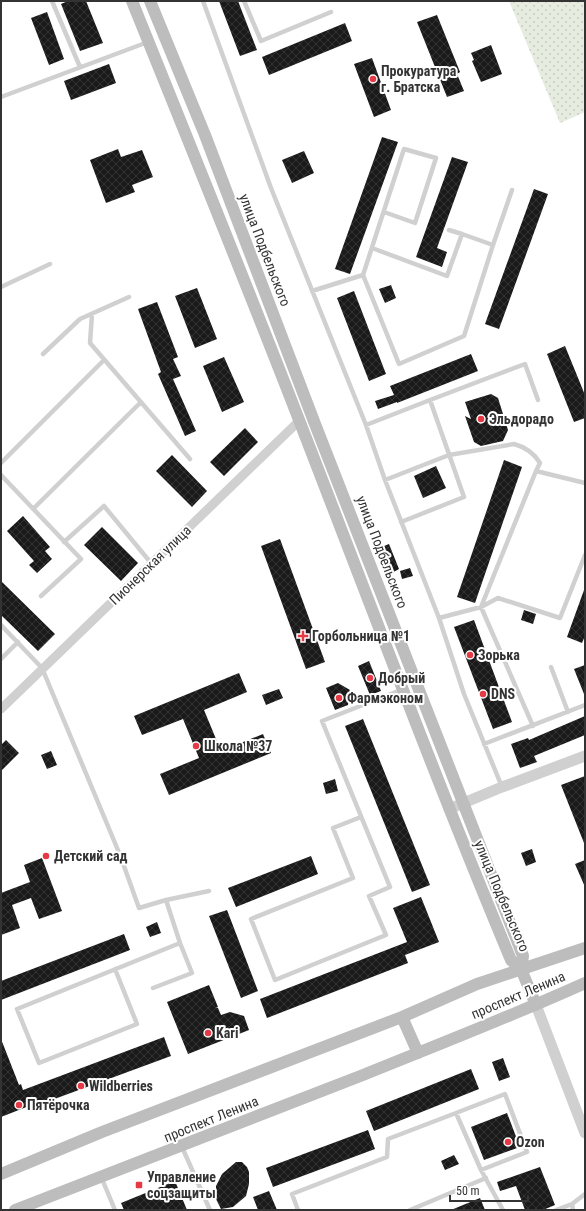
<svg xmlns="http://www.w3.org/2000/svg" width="586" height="1211" viewBox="0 0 586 1211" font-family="'Roboto Condensed',sans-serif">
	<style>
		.grass { fill: url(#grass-dots) }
		.building { fill: url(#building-cross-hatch) }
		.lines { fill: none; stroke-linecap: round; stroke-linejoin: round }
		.service { stroke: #d0d0d0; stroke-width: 4.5 }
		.minor { stroke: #d0d0d0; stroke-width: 9 }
		.tertiary { stroke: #d0d0d0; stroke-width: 11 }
		.secondary { stroke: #bdbdbd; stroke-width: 12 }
		.poi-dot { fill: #e63946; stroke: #fff; stroke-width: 1.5 }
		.labels { text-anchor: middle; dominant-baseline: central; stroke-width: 4; stroke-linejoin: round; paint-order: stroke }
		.poi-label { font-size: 14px; font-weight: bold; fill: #333; stroke: #fff; text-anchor: start }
		.street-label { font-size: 14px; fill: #333; stroke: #fff }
	</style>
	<defs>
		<pattern id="grass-dots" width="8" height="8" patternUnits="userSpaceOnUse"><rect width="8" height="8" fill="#e6ecdf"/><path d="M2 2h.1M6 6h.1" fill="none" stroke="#c6cbc0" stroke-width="1.8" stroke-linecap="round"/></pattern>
		<pattern id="building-cross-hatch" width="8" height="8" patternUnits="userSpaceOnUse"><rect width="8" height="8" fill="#1a1a1a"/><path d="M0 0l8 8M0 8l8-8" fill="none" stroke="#333"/></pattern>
	</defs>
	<rect width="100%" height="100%" fill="#fff"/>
	<!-- grass -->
	<path class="grass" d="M509 1H585V112L560 123Z"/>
	<!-- building -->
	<path class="building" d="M68 1H86L103 43 80 51 61 4Z
		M219 1H238L257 50 240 56Z
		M47 12 64 59 49 65 31 18Z
		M437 15 460 72 457 74 464 91 447 97 417 22Z
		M345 23 352 41 269 75 262 57Z
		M491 45 502 74 481 82 472 61 474 60 471 53Z
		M372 58 391 110 374 117 354 64Z
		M109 64 116 83 71 100 64 81Z
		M382 137 398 142 350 274 335 269Z
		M118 149 121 157 142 150 153 177 132 185 135 192 106 203 90 160Z
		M304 151 314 173 292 183 282 160Z
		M452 157 468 162 437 248 447 252 442 267 416 257Z
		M534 189 548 194 499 329 485 324Z
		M391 285 396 298 385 303 379 289Z
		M197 288 217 339 195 348 175 296Z
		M354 291 386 374 369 381 337 298Z
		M157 302 178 357 173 359 181 376 173 379 196 431 185 436 158 374 161 372 138 309Z
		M565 346 585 395V418L574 422 547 354Z
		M471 354 478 371 397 403V402L378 409 375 401 394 395 390 386Z
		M224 357 244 402 222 412 203 366Z
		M491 394 498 398 508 430 503 441 481 446 474 442 465 416 471 419 465 402Z
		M245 428 258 442 224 476 210 462Z
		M172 455 207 491 192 507 156 471Z
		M504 460 522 467 475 603 457 597Z
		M436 466 446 488 423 498 414 476Z
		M23 516 50 547 45 551 52 559 37 573 29 565 34 561 7 531Z
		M102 527 138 563 121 581 84 545Z
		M280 539 325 662 306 669 261 546Z
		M389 544 399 569 390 574 379 548Z
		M410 568 413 576 402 579 400 571Z
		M1 581 55 634 38 651 1 615Z
		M584 590H585V636L582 643 567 637Z
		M524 610 536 614 533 624 521 620Z
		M474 620 512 722 493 729 454 627Z
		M369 661 381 691 370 695 358 666Z
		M585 665V694H584L574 669Z
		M239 673 247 692 204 710 221 751 263 734 271 753 169 795 160 774 199 758 183 719 142 735 134 716Z
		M338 683 350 690 348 705 335 710 326 688Z
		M279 689 283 698 266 705 262 695Z
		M585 716V735L534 756 537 762 520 768 511 744 528 738 529 740Z
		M363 719 430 885 412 892 345 726Z
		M6 740 19 753 1 771V745Z
		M51 751 57 765 47 769 41 755Z
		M585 776V843H584L561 785Z
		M335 779 338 791 326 794 323 783Z
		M532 849 536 862 526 866 521 853Z
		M311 856 318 874 236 907 228 888Z
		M42 858 62 911 39 919 31 898 12 905 20 928 1 935V893L30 882 24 865Z
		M585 860V887L575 864Z
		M421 897 439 942 405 955 408 963 267 1018 260 999 407 942 393 908Z
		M227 910 258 991 241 998 209 916Z
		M157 922 161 933 150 937 146 927Z
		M124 934 130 950 1 1000V981Z
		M209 985 218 1007H216L218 1008 221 1015 230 1012 244 1016 249 1030 188 1054 167 1002Z
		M164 1037 171 1056 30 1108 29 1106 1 1117V1039L19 1085 21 1084 23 1090Z
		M503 1058 510 1077 499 1081 492 1062Z
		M471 1069 479 1089 374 1131 366 1111Z
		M507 1113 520 1147 484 1160 471 1127Z
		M368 1130 375 1149 273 1187 266 1168Z
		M454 1155 459 1164 445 1170 441 1161Z
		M236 1162H242L247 1167 249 1172V1184L246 1196 233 1207 221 1209 216 1199V1186L222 1174Z
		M540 1167 555 1205 543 1210H525L516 1186 500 1191 497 1182Z
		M175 1181 187 1210H124L121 1203Z
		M269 1191 277 1210H258L253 1197Z
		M480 1198 485 1210H451Z"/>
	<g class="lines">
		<!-- service -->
		<path class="service" d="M52 1 80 67
			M203 1 271 188 366 425 385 480 439 618 464 694 502 787
			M244 1 261 41 331 12
			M1 97 148 42
			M449 230 462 234
			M372 248 447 276 462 234 493 245 512 190
			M363 275 399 364 464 336 493 245
			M1 287 50 264
			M312 291 363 275 404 149 436 158 415 223 384 212
			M92 314 90 343 190 459
			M43 354 80 319 129 297
			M430 400 525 364 538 400
			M366 425 430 400 464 497 401 522
			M1 463 104 360
			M1 475 81 559 41 596
			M385 480 449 455 514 444C525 447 534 453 540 463L536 471 585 483
			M33 509 141 402
			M64 542 104 506 151 563
			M439 618 481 607 498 598 560 618 585 555
			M1 625 42 668 120 855 139 908 166 900 180 943 192 973 153 988
			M1 659 18 642
			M551 667 568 712
			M533 726 481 607 536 471
			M484 744 585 705
			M361 817 333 828 353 878 251 919 275 980 386 935 369 896 390 887 322 721 401 690
			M166 900 209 891
			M115 969 137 1024 39 1063 17 1009 180 943
			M456 1113 505 1094 527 1152 481 1170
			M182 1147 210 1210
			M102 1179 115 1210
			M572 1204 573 1210
			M298 1210 292 1194 387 1157 388 1139 456 1113 481 1170 503 1210
			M410 1210 486 1178
			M556 1210 572 1204 585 1194"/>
		<!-- minor -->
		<path class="minor" d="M1 709 299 421"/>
		<!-- tertiary -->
		<path class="tertiary" d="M449 809 502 787 585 756
			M536 1005 585 1133"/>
		<!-- secondary -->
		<path class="secondary" d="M132 1C189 142 246 283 301 425 370 603 437 783 511 960L521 969 536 1005
			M150 1 205 135 315 424 523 956 521 969
			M402 1017 418 1053
			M1 1174 102 1132 402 1017 477 984 585 948
			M15 1210C131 1166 247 1121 363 1075 437 1045 512 1016 585 983"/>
	</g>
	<!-- markers -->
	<g class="poi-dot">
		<circle cx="373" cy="79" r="4"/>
		<circle cx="481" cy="419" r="4"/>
		<path d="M301 630h4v4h4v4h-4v4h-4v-4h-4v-4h4z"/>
		<circle cx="470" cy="655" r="4"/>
		<circle cx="370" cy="678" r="4"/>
		<circle cx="483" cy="694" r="4"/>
		<circle cx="339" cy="698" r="4"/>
		<circle cx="196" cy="746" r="4"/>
		<circle cx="46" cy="856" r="4"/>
		<circle cx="208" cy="1033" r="4"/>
		<circle cx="81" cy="1086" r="4"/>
		<circle cx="19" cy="1105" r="4"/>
		<circle cx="508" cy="1142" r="4"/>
		<rect x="135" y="1181" width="8" height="8" rx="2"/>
	</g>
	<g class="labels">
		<!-- poi labels -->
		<g class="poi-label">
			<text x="381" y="71">Прокуратура<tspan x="381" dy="16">г. Братска</tspan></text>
			<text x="489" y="419">Эльдорадо</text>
			<text x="312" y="636">Горбольница №1</text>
			<text x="478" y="655">Зорька</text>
			<text x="378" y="678">Добрый</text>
			<text x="491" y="694">DNS</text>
			<text x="347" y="698">Фармэконом</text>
			<text x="204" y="746">Школа №37</text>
			<text x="54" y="856">Детский сад</text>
			<text x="216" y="1033">Kari</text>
			<text x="89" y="1086">Wildberries</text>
			<text x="27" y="1105">Пятёрочка</text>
			<text x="516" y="1142">Ozon</text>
			<text x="147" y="1177">Управление<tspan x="147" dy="16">соцзащиты</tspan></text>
		</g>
		<!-- street labels -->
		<g class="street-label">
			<text transform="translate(265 250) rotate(69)">улица Подбельского</text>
			<text transform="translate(382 552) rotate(69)">улица Подбельского</text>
			<text transform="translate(150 565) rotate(-44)">Пионерская улица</text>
			<text transform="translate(502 896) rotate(67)">улица Подбельского</text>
			<text transform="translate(518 995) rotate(-23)">проспект Ленина</text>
			<text transform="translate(211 1119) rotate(-22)">проспект Ленина</text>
		</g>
	</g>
	<!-- border -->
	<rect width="586" height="1211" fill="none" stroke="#333333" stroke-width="4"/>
	<!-- scale -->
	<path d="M450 1195v6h78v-6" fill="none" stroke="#333333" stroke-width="2"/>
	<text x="456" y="1195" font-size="12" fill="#333333" stroke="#ffffff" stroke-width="3" paint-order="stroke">50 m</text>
</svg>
